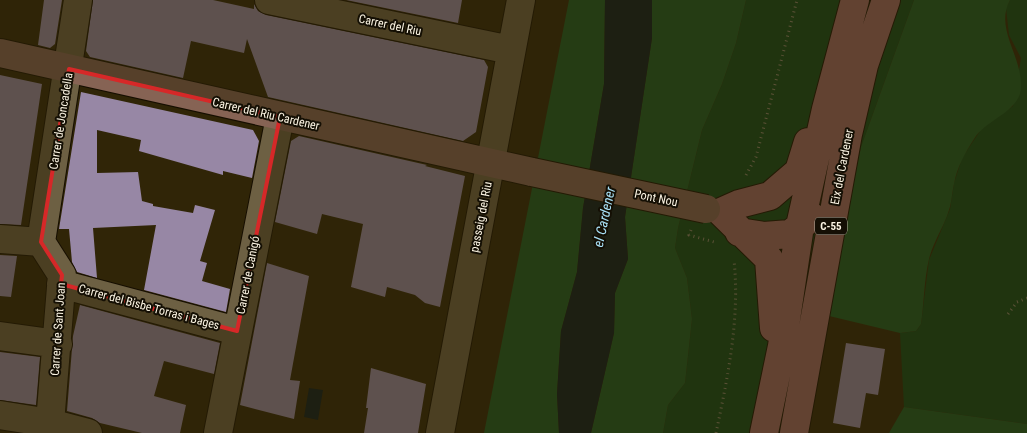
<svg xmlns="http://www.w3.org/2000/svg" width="1027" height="433" viewBox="0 0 1027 433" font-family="'Roboto Condensed',sans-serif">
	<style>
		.green { fill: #0f471a }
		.forest { fill: #1a5925 }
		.water { fill: #08191f }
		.building { fill: #9787a5 }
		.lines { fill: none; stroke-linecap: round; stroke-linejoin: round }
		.street-casing { stroke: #160e00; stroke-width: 30 }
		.secondary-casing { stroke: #160e00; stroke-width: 30 }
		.primary-casing { stroke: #160e00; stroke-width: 30 }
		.path { stroke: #918870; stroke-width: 3; stroke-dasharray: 1 4; stroke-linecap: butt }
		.street { stroke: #6d6043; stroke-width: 28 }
		.secondary { stroke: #866354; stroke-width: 28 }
		.primary { stroke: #9f6765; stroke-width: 28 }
		.secondary-bridge-casing { stroke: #160e00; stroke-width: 30; stroke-linecap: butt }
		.secondary-bridge { stroke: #866354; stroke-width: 28 }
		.marked { fill: none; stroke: #d62828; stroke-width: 4; stroke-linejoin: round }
		.labels { text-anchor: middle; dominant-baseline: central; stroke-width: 4; stroke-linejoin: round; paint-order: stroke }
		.shield { fill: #140f04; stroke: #b6afa0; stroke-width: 1 }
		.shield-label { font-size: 11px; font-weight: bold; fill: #fbf4e3 }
		.street-label { font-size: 12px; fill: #fbf4e3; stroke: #140f04 }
		.water-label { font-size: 14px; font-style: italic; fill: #a9e0f6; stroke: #140f04 }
	</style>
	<rect width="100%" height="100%" fill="#302507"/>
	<!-- green -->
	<path class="green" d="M746 0H914L861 147 825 315 807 433H663L668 405 685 383 692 319 687 278 675 248 678 228 702 130 722 84 736 43Z
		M1010 0H1027V424L904 407 900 333 916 331 921 324 929 260 950 209 954 183 962 158 982 128 1013 106 1021 58 1009 35 1006 8Z"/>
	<!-- forest -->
	<path class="forest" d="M569 0H605L604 84 583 208 577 272 561 331 557 394 559 433H484Z
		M652 0H746L736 43 722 84 702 130 678 228 675 248 687 278 692 319 685 383 668 405 663 433H591L614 333 615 293 628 259 625 217 652 38Z
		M914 0H1010C993 31 1027 60 1020 94 1012 115 986 120 974 139 965 153 957 167 954 184 952 192 952 201 949 210 944 227 933 242 929 259 924 280 924 303 921 324L916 331 900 333 825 315 861 147Z
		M904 407 1027 424V433H889Z"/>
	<!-- water -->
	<path class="water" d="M605 0H652V38L625 217 628 259 615 293 614 333 591 433H559L557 394 561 331 577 272 583 208 604 84Z
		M309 388 323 390 318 420 304 417Z"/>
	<!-- building -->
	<path class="building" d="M44 0H62L55 44 50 48 38 45Z
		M93 0H213L254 9V4L258 11 266 15 484 60 488 67 476 132 463 141 268 97 247 39 244 53 191 41 183 78 90 57 86 51Z
		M346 0H462L458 23Z
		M0 75 42 84 21 225 0 224Z
		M81 92 253 130 259 141 252 178 223 171V175L139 151 141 140 97 130V173L138 172 142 201 153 204V206L193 213 195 205 215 210 200 261 207 263 202 281 230 289 226 312 144 290 156 225 93 228 97 278 77 272 72 262 69 229H59Z
		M299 136 427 165 425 166 465 176 440 307 425 303 415 295 387 287 385 297 351 287 363 224 322 214 317 234 275 222 291 141Z
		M0 255 17 256 11 297 0 296Z
		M267 263 309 276 290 380 300 381 294 419 240 405Z
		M80 305 220 343 214 374 164 361 154 396 186 405 180 433H142L100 423 92 418 67 411 73 336Z
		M846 343 885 349 878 395 866 393 860 428 833 423Z
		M0 352 40 357 36 405 0 400Z
		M371 368 426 384 418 433H364L368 408H366Z"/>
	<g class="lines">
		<!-- street casing -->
		<g class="street-casing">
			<path id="street" d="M269 0 511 50
				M0 239 41 242
				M41 242 78 0
				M41 242 62 275 50 423 51 433
				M61 284 237 331
				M0 336 58 344
				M0 415 50 423 88 433
				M218 433 280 117
				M440 433 521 0"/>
		</g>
		<!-- secondary casing -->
		<g class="secondary-casing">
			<path id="secondary" d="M0 53 532 172"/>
		</g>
		<!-- primary casing -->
		<g class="primary-casing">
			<path id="primary" d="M739 232 764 236 790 234 812 217
				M774 328 769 259 721 212 739 204 770 196 799 171 808 142
				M764 433 782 346 800 226 826 109 855 0
				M794 433 848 134 864 65 886 0"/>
		</g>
		<!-- path -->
		<path class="path" d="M746 175 756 157 797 0
			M691 230 689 235 714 242
			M1008 314 1017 302 1027 298
			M716 433C728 376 740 318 734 260"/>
		<!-- street -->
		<use href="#street" class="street"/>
		<!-- secondary -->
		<use href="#secondary" class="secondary"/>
		<!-- primary -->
		<use href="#primary" class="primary"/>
		<!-- secondary-bridge casing -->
		<g class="secondary-bridge-casing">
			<path id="secondary-bridge" d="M532 172 706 209"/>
		</g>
		<!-- secondary-bridge -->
		<use href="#secondary-bridge" class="secondary-bridge"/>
	</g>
	<!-- marked area -->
	<path d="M0 0H1027V433H0ZM69 69 280 117 237 331 61 284 62 275 41 242Z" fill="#302507" fill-opacity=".55" fill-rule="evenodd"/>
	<path class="marked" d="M69 69 280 117 237 331 61 284 62 275 41 242Z"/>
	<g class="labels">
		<!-- shield labels -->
		<rect class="shield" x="815" y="217.5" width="32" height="17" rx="4"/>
		<g class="shield-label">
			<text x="831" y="226">C-55</text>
		</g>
		<!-- street labels -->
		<g class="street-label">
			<text transform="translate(390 25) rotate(12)">Carrer del Riu</text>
			<text transform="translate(266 114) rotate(13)">Carrer del Riu Cardener</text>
			<text transform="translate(61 121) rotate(-81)">Carrer de Joncadella</text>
			<text transform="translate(842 167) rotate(-79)">Eix del Cardener</text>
			<text transform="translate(656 198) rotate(12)">Pont Nou</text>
			<text transform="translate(481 217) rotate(-79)">passeig del Riu</text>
			<text transform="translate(248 275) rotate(-79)">Carrer de Canigó</text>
			<text transform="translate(149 307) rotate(15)">Carrer del Bisbe Torras i Bages</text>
			<text transform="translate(58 329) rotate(-86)">Carrer de Sant Joan</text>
		</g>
		<!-- water labels -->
		<g class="water-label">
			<text transform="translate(604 217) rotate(-78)">el Cardener</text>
		</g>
	</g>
</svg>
